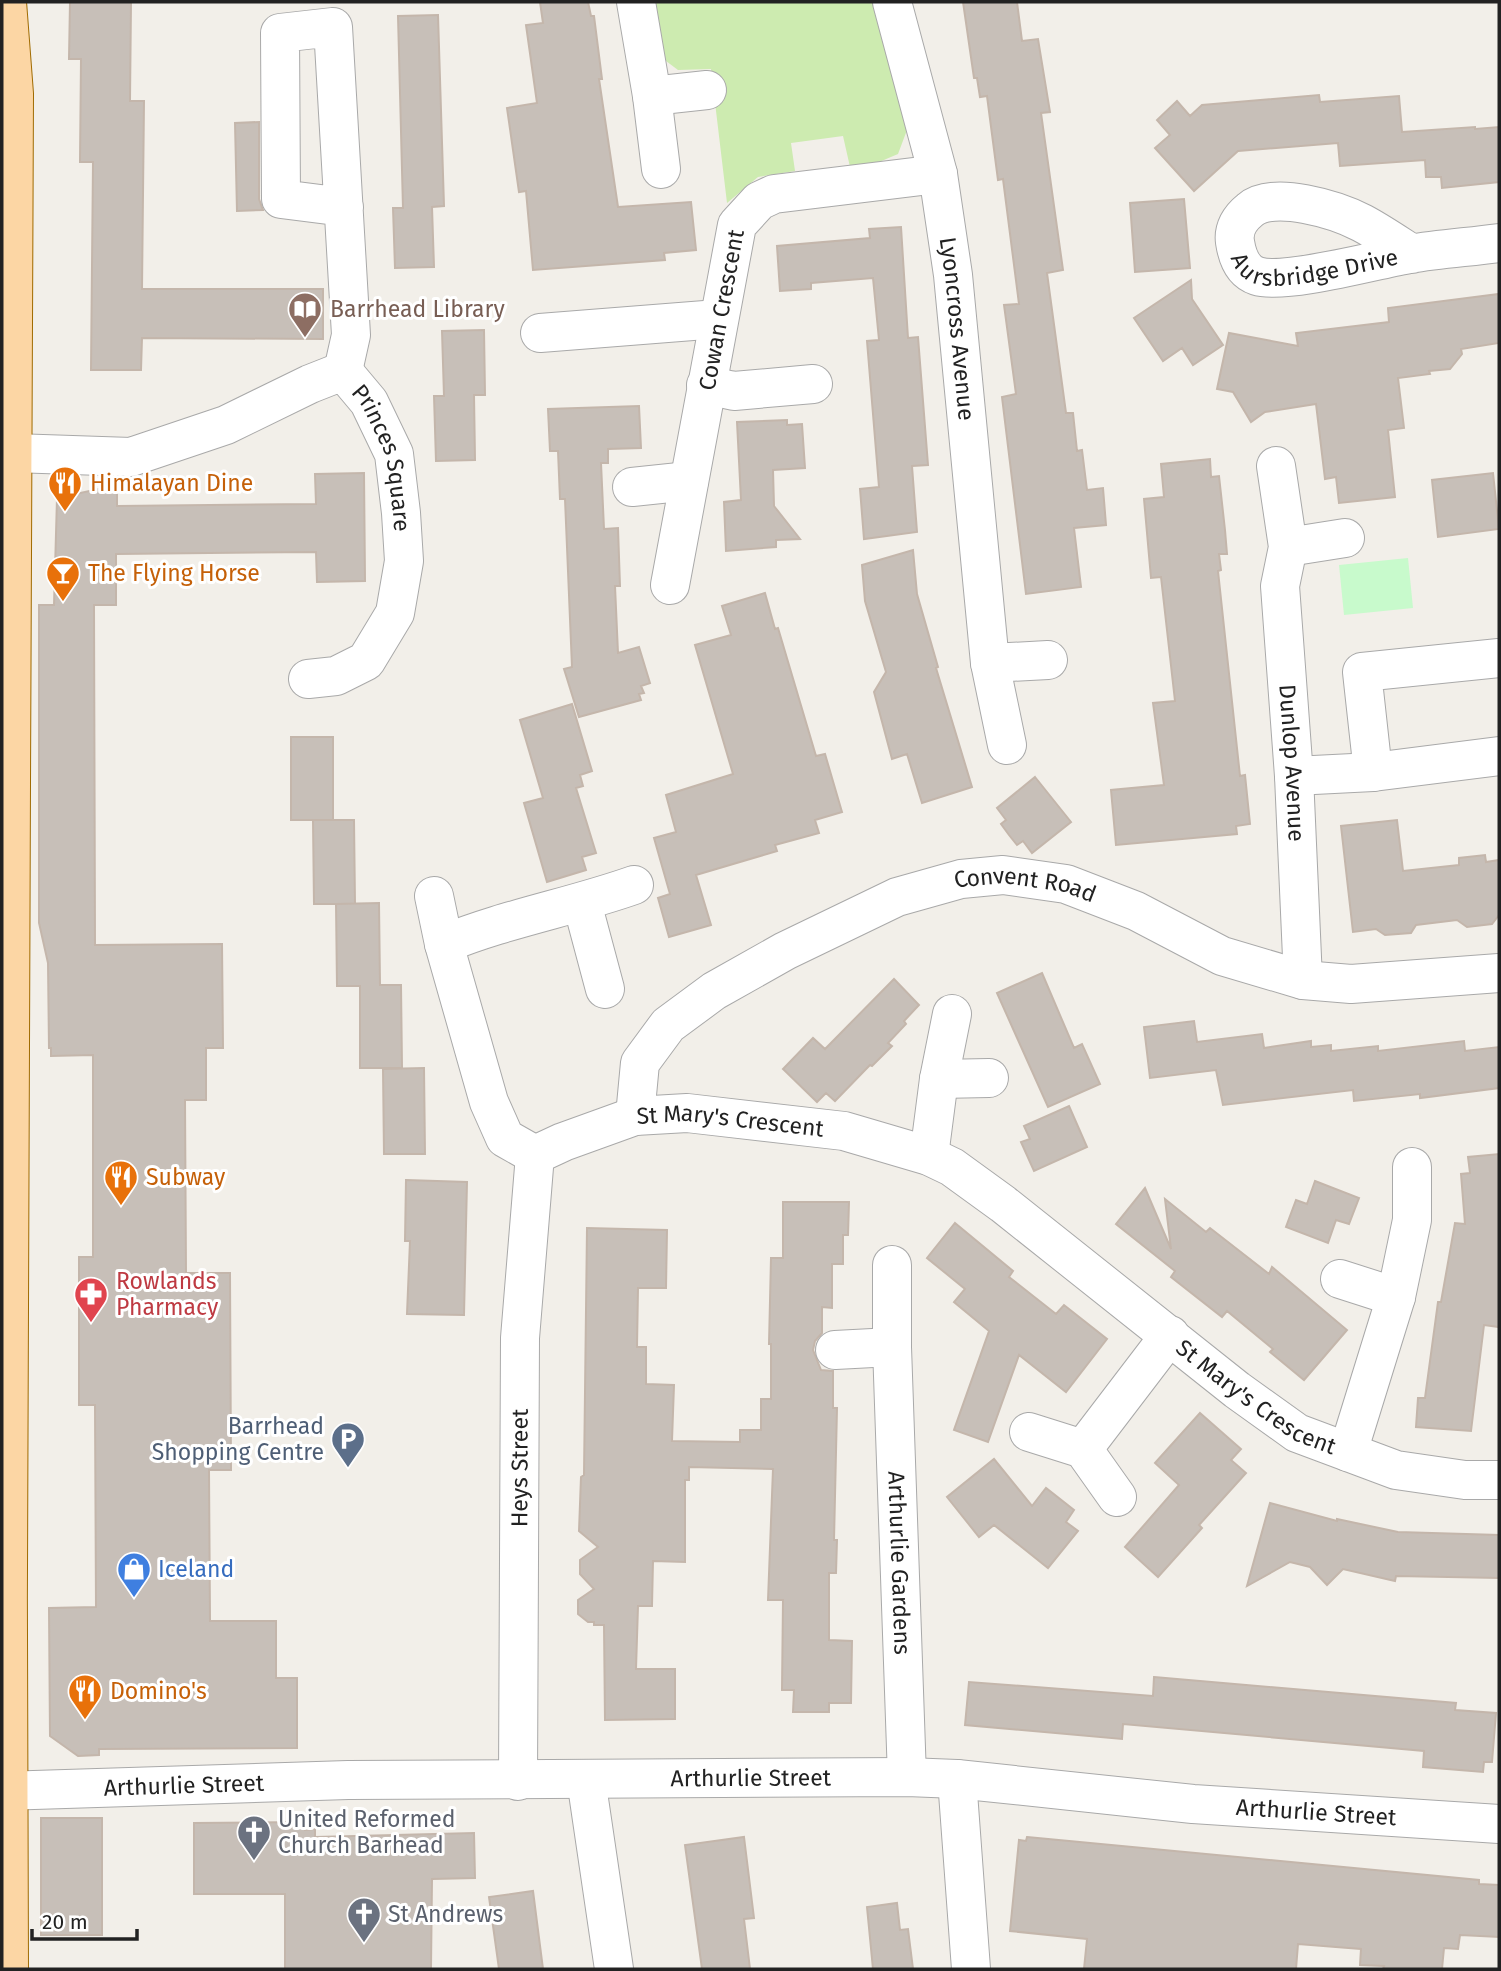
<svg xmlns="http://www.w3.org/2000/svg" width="1501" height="1971" viewBox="0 0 1501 1971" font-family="'Fira Sans',sans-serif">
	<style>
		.grass { fill: #cdebb0 }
		.park { fill: #c8facc }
		.building { fill: #c7bfb8; stroke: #c4b6ab; stroke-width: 2 }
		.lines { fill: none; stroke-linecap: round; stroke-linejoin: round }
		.minor-casing { stroke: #a9a9a9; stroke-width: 40 }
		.major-casing { stroke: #a06b00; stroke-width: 40 }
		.minor { stroke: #fff; stroke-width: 38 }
		.major { stroke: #fcd6a4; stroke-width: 38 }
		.labels { text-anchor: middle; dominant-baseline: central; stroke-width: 6; stroke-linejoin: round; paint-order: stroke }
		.street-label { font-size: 23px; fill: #222; stroke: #fff }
		.education-label { font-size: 23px; fill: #785e54; stroke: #fff; text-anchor: start }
		.food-label { font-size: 23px; fill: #c56008; stroke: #fff; text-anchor: start }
		.health-label { font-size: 23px; fill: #be3a42; stroke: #fff; text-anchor: start }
		.service-label { font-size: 23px; fill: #4e5e75; stroke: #fff; text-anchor: end }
		.shop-label { font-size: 23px; fill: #366cbe; stroke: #fff; text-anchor: start }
		.worship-label { font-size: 23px; fill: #5b616d; stroke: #fff; text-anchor: start }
	</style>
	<rect width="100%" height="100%" fill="#f2efe9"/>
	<!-- grass -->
	<path class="grass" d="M657 2H875L907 130 898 154 872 165 850 167 843 136 791 143 795 171 758 177 727 203 711 69 678 70 662 58 654 10Z"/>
	<!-- park -->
	<path class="park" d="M1408 558 1413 608 1344 615 1339 565Z"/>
	<!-- building -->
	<path class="building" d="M70 2H131L130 101H144L142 289H323V339L142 338 141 370H91L93 162H80L81 59H69Z
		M540 2H588L591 16H594L602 79H599L618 207 691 202 696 250 664 253 665 260 533 270 526 191 519 192 507 108 537 103 526 25 543 23Z
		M963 2H1017L1022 41 1038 39 1050 112 1041 113 1063 270 1047 273 1066 413H1073L1077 451 1082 450 1087 490 1103 488 1106 525 1074 528 1081 587 1026 594 1002 397 1016 394 1004 305 1019 304 1003 179 998 180 987 96 980 97 977 78H974Z
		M438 15 444 206 432 207 434 267 395 268 393 208H403L398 16Z
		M1319 95 1320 102 1399 96 1402 132 1475 127V129L1499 127V182L1442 188 1441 177H1426L1425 160 1340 166 1338 143 1238 151 1194 191 1155 148 1170 135 1157 120 1177 101 1190 116 1202 105Z
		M259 122V199L263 210 237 211 235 123Z
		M1184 199 1190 268 1135 272 1130 203Z
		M901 227 908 338 918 337 928 465 912 466 917 532 864 539 860 489 879 487 867 341 879 340 873 278 811 283V289L780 291 777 246 870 238 869 229Z
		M1191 280 1192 299 1223 345 1193 365 1182 348 1163 361 1134 318Z
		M1499 294V343L1461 349 1462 354 1450 369 1429 371 1430 374 1398 378 1404 428 1388 430 1395 497 1339 503 1336 477 1325 479 1316 404 1265 412 1251 422 1233 392 1217 389 1229 333 1298 346 1296 333 1389 322 1388 308Z
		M484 330 485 395H474L475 460 436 461 434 396H444L442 331Z
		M639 406 641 448 608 449V463H601L604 529 618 528 620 586H615L618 653 639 647 650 683 641 686 644 693 639 694 641 700 579 717 564 669 572 667 565 499H560L558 451H550L548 409Z
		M787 420V425L802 424 805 468 773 470 774 506 800 539 776 540V547L726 551 724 502 741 500 737 422Z
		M1210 459 1211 477 1219 476 1225 530 1227 554H1219L1221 570 1218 571 1240 776 1245 775 1250 824 1236 826 1237 834 1116 845 1111 790 1164 785 1153 703 1175 701 1161 577 1151 578 1144 499 1164 497 1161 464Z
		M364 473 365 581 317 582 316 552 116 554V605H94L95 945 222 944 223 1048H206V1100H185L186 1273H230L231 1470H209L210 1621H276V1678H297V1748L99 1749V1755L78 1756 50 1736 49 1608 96 1607 95 1405H79V1257H93V1055L51 1056V1048H49L48 963 39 923V605H54L57 498 117 485V506L316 504 315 474Z
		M1493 473 1499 529 1438 537 1432 480Z
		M913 550 917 594 938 667 936 668 972 787 922 803 907 754 892 759 874 692 886 672 865 601 862 565Z
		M765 593 775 629 778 628 816 756 825 754 842 812 815 820 819 833 775 845 777 851 696 875 711 925 669 937 658 898 670 894 654 838 676 832 666 795 733 774 695 645 731 635 722 606Z
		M572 704 592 771 580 775 583 786 576 788 596 853 582 857 586 870 547 882 524 803 543 798 520 720Z
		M291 737H333V820H291Z
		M1035 777 1071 822 1032 853 1023 841 1017 845 1009 835 1001 824 1006 820 997 808Z
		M313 820H354L355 904H314Z
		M1397 820 1403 871 1459 865V858L1485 855 1486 862 1499 860V915L1492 924 1467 927 1457 920 1416 925 1411 933 1385 935 1376 929 1353 932 1341 826Z
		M379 903 380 985H401L402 1068H360V986H337L336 904Z
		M1042 973 1074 1048 1082 1044 1100 1084 1048 1107 997 993Z
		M894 979 919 1005 904 1021 906 1024 888 1043 892 1046 872 1066 870 1065 835 1101 826 1093 817 1102 783 1069 813 1038 825 1049Z
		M1194 1021 1197 1042 1262 1034 1264 1048 1311 1041V1047L1331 1045V1051L1378 1046V1051L1464 1041 1465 1051 1499 1047V1088L1420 1098V1094L1354 1101 1353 1090 1223 1105 1216 1070 1150 1078 1144 1027Z
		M424 1068 425 1154H384L383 1069Z
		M1069 1106 1087 1147 1034 1171 1021 1142 1030 1139 1024 1126Z
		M1499 1154V1327L1484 1325 1471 1431 1416 1427 1418 1398H1425L1438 1302H1441L1455 1223 1465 1224 1461 1174 1470 1173 1468 1157Z
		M406 1180 467 1182 464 1315 407 1314 410 1241H405Z
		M1315 1181 1359 1198 1349 1224 1336 1220 1328 1243 1286 1227 1296 1200 1307 1204Z
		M1145 1188 1171 1249 1165 1199 1206 1232 1210 1228 1269 1274 1272 1267 1347 1330 1304 1380 1270 1352 1273 1349 1227 1311 1222 1317 1171 1277 1175 1271 1116 1224Z
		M783 1202H849L848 1235H843V1264H832V1308L822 1307V1333L815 1341 813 1350 821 1370 833 1371V1408H837L834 1540H837L836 1573H829V1640L852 1641 851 1703H829V1712H793L794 1690H782L783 1600H768L773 1469 689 1467V1480H685V1562L653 1561 652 1606H638L636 1669H675V1719L605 1720 604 1625H594V1622H588L578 1614V1600L594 1589 580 1574V1560L598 1547 579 1531 581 1477 584 1475 587 1228 667 1230 666 1288H638L637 1347H646V1384L674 1385 672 1441 740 1442V1430H761V1399H771V1344H769L771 1258H783Z
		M955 1223 1013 1271 1009 1277 1056 1314 1064 1305 1107 1339 1066 1392 1019 1355 988 1442 954 1430 989 1331 954 1302 965 1289 927 1258Z
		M1200 1413 1241 1449 1231 1460 1246 1473 1199 1525 1202 1528 1158 1577 1125 1547 1179 1485 1155 1463Z
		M994 1459 1032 1506 1046 1488 1074 1510 1066 1522 1078 1531 1048 1568 994 1525 979 1537 947 1497Z
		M1270 1503 1337 1521V1519L1398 1532 1499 1535V1578L1396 1576 1395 1581 1343 1569 1327 1585 1310 1567 1290 1562 1247 1586Z
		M1154 1677 1456 1703 1455 1710 1496 1713 1492 1762H1484L1483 1772 1423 1767 1424 1751 1123 1724 1122 1739 965 1725 969 1682 1153 1696Z
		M41 1818H102V1935H41Z
		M305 1822V1830L315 1829V1837L474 1833 475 1878 432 1879 431 1969H285V1894H194V1823Z
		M744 1837 754 1918 744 1919 750 1969H702L685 1845Z
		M1027 1837 1479 1880V1884L1499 1885V1937L1460 1935 1458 1949 1444 1948 1442 1969H1383L1384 1966 1360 1965 1361 1949 1298 1944 1296 1969H1084L1087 1939 1010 1931 1019 1840 1026 1841Z
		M533 1891 543 1969H499L489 1897Z
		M897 1903 900 1930 908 1929 913 1969H873L867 1907Z"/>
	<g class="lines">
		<!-- minor casing -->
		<g class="minor-casing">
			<g id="minor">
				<path d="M636 2 652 96 661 169"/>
				<path id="s1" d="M892 2 938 174 953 275 990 663 1007 745"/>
				<path d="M652 96 707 90"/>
				<path id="s2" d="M1412 254C1395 243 1379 232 1362 223 1337 210 1273 190 1250 210 1240 218 1233 229 1235 242 1237 255 1242 271 1257 276 1284 285 1376 260 1409 254 1439 249 1469 247 1499 243"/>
				<path d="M540 333 718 319"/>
				<path d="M343 371 351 335 333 27 280 33 281 199 344 207"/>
				<path d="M706 385 734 391 813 384"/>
				<path id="s3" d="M13 453 131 457 226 425 310 384 343 371 369 402 394 454 401 513 404 561 395 613 366 661 336 676 308 679"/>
				<path id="s4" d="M1276 466 1288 547 1280 586 1294 776 1303 980"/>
				<path d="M632 487 689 481"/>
				<path d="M1288 547 1345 538"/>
				<path id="s5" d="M670 585 737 225 759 201 774 194 938 174"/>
				<path d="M990 663 1048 660"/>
				<path d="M1373 772 1362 672 1499 658"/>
				<path d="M1294 776 1373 772 1499 756"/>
				<path d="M434 896 444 944 489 1102 505 1138 535 1155"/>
				<path d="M582 903 605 989"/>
				<path d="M444 944C504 919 572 907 634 885"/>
				<path d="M939 1079 989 1078"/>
				<path id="s6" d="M635 1116 640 1063 668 1025 714 991 785 951 897 897 961 879 1003 875 1066 884 1136 911 1222 956 1303 980 1351 984 1499 973"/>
				<path id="s7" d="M535 1155 563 1142 635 1116 687 1113 844 1131 929 1156 952 1167 1003 1204 1237 1390 1297 1433 1396 1470 1465 1480H1499"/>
				<path d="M929 1156 939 1079 952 1014"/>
				<path id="s8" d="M892 1265V1347L907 1777"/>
				<path d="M1340 1279 1396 1297"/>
				<path d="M835 1350 892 1347"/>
				<path d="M1029 1432 1083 1449 1117 1497"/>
				<path d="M1083 1449 1170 1335"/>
				<path d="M1348 1452 1396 1297 1412 1220V1167"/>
				<path d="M586 1779 614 1969"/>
				<path d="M957 1779 971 1969"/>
				<path id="s9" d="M518 1781 520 1338 535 1155"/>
				<path id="s10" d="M2 1791 348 1780 907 1777 957 1779 1193 1804 1499 1824"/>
			</g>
		</g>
		<!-- major casing -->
		<g class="major-casing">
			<path id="major" d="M7 2 14 94C13 719 5 1344 9 1969"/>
		</g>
		<!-- minor -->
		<use href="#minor" class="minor"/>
		<!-- major -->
		<use href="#major" class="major"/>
	</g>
	<!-- icons -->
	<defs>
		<g id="library-pin" transform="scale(1.75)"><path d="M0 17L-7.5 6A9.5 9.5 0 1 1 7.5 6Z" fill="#8d6e63" stroke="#fff"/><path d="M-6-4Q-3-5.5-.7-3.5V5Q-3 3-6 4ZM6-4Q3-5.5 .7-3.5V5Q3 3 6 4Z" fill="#fff"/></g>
		<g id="restaurant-pin" transform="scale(1.75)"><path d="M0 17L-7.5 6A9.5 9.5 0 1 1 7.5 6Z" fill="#e8710a" stroke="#fff"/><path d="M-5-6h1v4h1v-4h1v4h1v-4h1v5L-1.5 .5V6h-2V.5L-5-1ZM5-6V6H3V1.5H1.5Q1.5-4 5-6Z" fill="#fff"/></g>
		<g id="bar-pin" transform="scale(1.75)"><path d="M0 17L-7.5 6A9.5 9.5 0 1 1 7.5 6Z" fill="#e8710a" stroke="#fff"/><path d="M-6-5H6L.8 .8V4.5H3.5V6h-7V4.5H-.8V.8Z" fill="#fff"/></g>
		<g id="pharmacy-pin" transform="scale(1.75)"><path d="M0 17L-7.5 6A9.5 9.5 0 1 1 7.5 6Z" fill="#e0444e" stroke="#fff"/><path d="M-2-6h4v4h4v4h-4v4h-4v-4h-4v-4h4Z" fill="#fff"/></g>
		<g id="parking-pin" transform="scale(1.75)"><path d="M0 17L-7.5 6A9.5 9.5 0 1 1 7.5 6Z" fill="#5c6f8a" stroke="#fff"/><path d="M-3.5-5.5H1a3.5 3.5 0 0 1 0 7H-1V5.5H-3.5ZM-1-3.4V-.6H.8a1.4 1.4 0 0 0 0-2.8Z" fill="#fff"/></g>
		<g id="shop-pin" transform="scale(1.75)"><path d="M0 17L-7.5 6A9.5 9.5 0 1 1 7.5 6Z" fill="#3f7fe0" stroke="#fff"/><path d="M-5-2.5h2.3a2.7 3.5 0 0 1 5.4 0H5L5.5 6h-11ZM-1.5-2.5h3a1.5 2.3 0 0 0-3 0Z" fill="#fff"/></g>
		<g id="church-pin" transform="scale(1.75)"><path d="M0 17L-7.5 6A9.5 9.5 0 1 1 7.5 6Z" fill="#6b7280" stroke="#fff"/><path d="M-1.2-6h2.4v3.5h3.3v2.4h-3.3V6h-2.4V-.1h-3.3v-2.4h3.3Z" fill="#fff"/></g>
	</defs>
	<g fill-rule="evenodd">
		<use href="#library-pin" x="305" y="309"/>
		<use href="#restaurant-pin" x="65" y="483"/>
		<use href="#bar-pin" x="63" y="573"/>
		<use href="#restaurant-pin" x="121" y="1177"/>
		<use href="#pharmacy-pin" x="91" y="1294"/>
		<use href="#parking-pin" x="348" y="1439"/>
		<use href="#shop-pin" x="134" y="1569"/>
		<use href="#restaurant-pin" x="85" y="1691"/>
		<use href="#church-pin" x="254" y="1832"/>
		<use href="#church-pin" x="364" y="1914"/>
	</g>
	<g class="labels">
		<!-- street labels -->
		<g class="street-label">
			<text stroke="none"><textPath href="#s2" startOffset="312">Aursbridge Drive</textPath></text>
			<text stroke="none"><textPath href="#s5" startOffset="280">Cowan Crescent</textPath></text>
			<text stroke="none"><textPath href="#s1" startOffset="334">Lyoncross Avenue</textPath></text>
			<text stroke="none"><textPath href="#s3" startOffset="446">Princes Square</textPath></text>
			<text stroke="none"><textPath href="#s4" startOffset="299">Dunlop Avenue</textPath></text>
			<text stroke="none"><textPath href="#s6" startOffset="495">Convent Road</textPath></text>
			<text stroke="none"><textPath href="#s7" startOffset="203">St Mary's Crescent</textPath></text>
			<text stroke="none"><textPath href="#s7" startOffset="814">St Mary's Crescent</textPath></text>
			<text stroke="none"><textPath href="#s9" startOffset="313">Heys Street</textPath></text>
			<text stroke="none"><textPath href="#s8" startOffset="298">Arthurlie Gardens</textPath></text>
			<text stroke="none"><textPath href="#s10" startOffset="749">Arthurlie Street</textPath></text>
			<text stroke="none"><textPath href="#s10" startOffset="182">Arthurlie Street</textPath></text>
			<text stroke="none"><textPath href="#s10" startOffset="1316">Arthurlie Street</textPath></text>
		</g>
		<!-- education labels -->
		<g class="education-label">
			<text x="330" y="309">Barrhead Library</text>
		</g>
		<!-- food labels -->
		<g class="food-label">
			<text x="90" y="483">Himalayan Dine</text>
			<text x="88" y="573">The Flying Horse</text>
			<text x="146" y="1177">Subway</text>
			<text x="110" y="1691">Domino's</text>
		</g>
		<!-- health labels -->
		<g class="health-label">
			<text x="116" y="1281">Rowlands<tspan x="116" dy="26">Pharmacy</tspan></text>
		</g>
		<!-- service labels -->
		<g class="service-label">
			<text x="324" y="1426">Barrhead<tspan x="324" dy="26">Shopping Centre</tspan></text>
		</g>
		<!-- shop labels -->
		<g class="shop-label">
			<text x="158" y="1569">Iceland</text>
		</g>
		<!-- worship labels -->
		<g class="worship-label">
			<text x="278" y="1819">United Reformed<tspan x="278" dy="26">Church Barhead</tspan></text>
			<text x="388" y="1914">St Andrews</text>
		</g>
	</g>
	<!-- border -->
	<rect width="1501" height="1971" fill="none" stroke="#222222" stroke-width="7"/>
	<!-- scale -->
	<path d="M32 1929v10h105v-10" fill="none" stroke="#222222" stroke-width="3.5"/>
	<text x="42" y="1929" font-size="21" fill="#222222" stroke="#ffffff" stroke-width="5" paint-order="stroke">20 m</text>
</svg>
